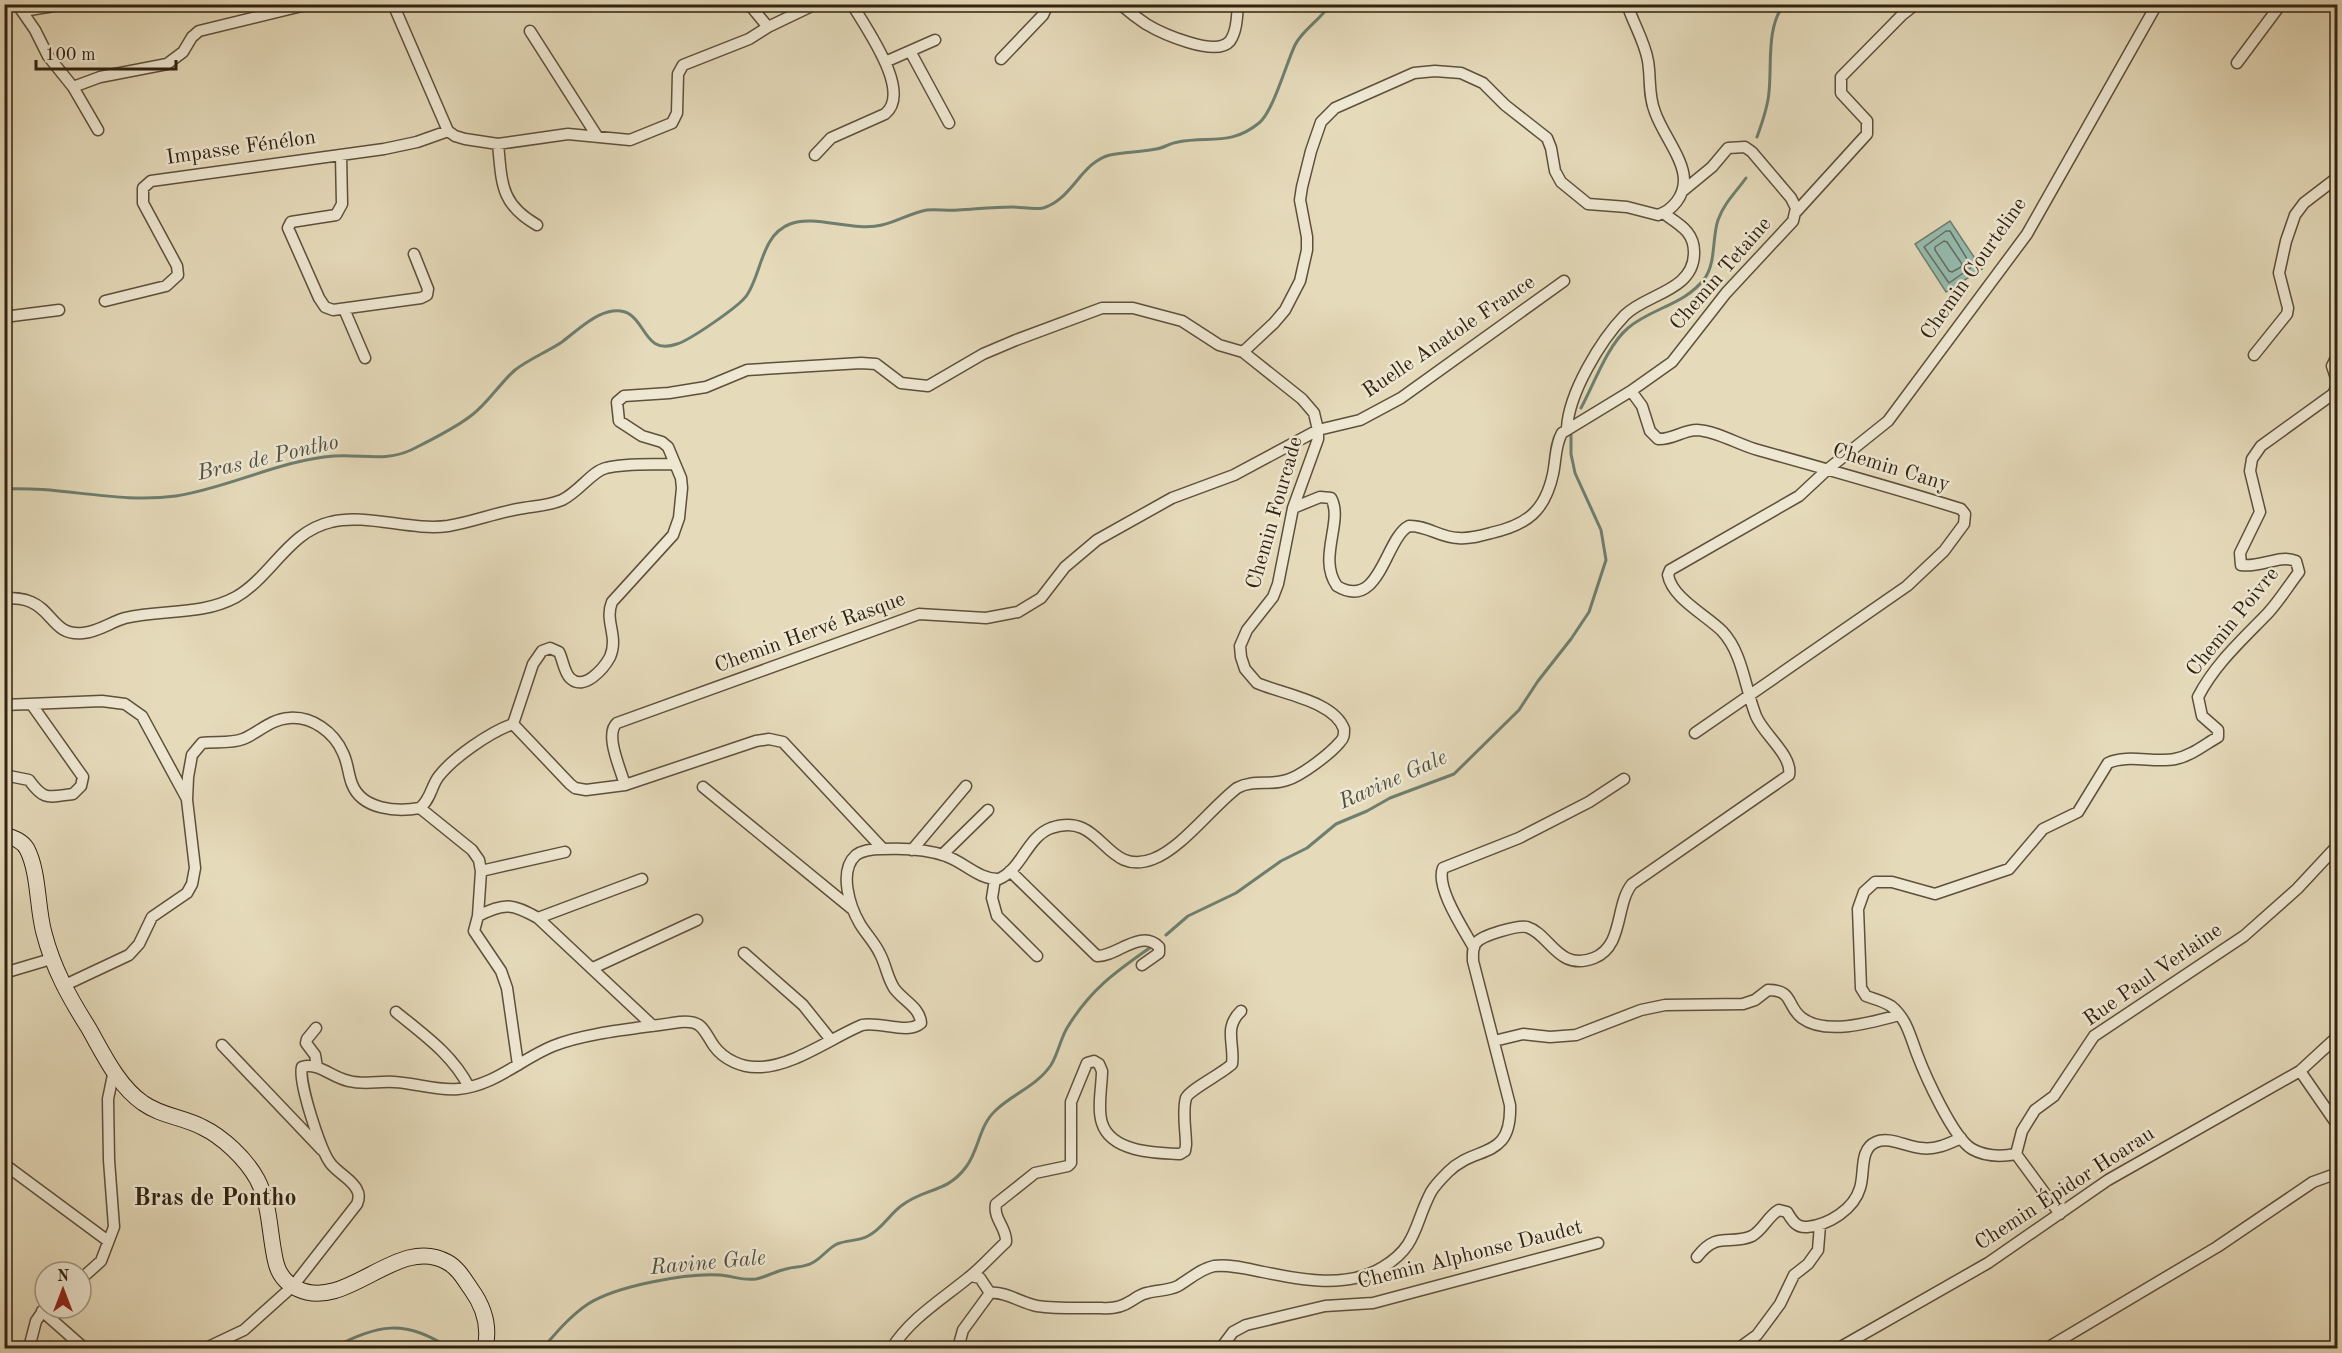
<svg xmlns="http://www.w3.org/2000/svg" width="2342" height="1353" viewBox="0 0 2342 1353" font-family="'Old Standard TT',serif">
	<style>
		.water { fill: #96bbae; stroke: #6e7e6f; stroke-width: 1.5 }
		.lines { fill: none; stroke-linecap: round; stroke-linejoin: round }
		.shore { stroke: #646e60; stroke-width: 1.5 }
		.stream { stroke: #6e7e6f; stroke-width: 3 }
		.street-casing { stroke: #5e503b; stroke-width: 13 }
		.secondary-casing { stroke: #312211; stroke-width: 17 }
		.street { stroke: #eee7d2; stroke-width: 10 }
		.secondary { stroke: #eee7d2; stroke-width: 15 }
		.labels { text-anchor: middle; dominant-baseline: central; stroke-width: 5; stroke-linejoin: round; paint-order: stroke }
		.street-label { font-size: 21px; fill: #312211; stroke: #eee7d2 }
		.water-label { font-size: 22px; font-style: italic; fill: #4f5040; stroke: #eee7d2 }
		.quarter-label { font-size: 24px; font-weight: bold; fill: #312211; stroke: #eee7d2 }
	</style>
	<rect width="100%" height="100%" fill="#e5daba"/>
	<filter id="stains"><feTurbulence type="fractalNoise" baseFrequency=".00333" numOctaves="4"/><feColorMatrix values="0 0 0 0 .2 0 0 0 0 .09 0 0 0 0 .02 0 0 0 .5 -.17"/></filter>
	<radialGradient id="worn" r=".72"><stop offset=".6" stop-color="#630" stop-opacity="0"/><stop offset="1" stop-color="#630" stop-opacity=".3"/></radialGradient>
	<!-- water -->
	<path class="water" d="M1950 221 1982 269 1946 292 1915 244Z"/>
	<g class="lines">
		<!-- shore -->
		<path class="shore" d="M1946 231H1950L1972 267 1949 283 1924 247Z
			M1944 241 1947 242 1962 264 1961 267 1952 272 1949 271 1935 250V247Z"/>
		<!-- stream -->
		<path class="stream" d="M1757 137C1762 123 1768 107 1769 92 1772 64 1766 28 1784 4
			M1581 408C1594 384 1607 346 1628 328 1651 308 1685 305 1705 278 1716 262 1712 238 1718 220 1724 203 1736 192 1746 178
			M4 489C62 486 118 504 176 496 229 488 280 460 334 456 362 454 385 462 411 450 431 440 454 429 472 415 488 403 500 383 515 370 529 359 547 352 562 342 575 332 592 316 608 312 649 302 637 358 677 344 690 340 740 306 747 295 762 273 761 235 790 224 814 214 853 232 882 225 898 221 911 213 927 210 937 209 948 211 958 210 976 209 994 207 1012 207 1022 207 1034 210 1043 208 1072 200 1081 162 1110 155 1125 152 1141 152 1156 149 1164 148 1170 143 1178 142 1210 136 1231 146 1259 123 1273 112 1286 64 1295 45 1303 29 1321 20 1330 4
			M1166 935 1188 916 1236 893 1281 861 1307 848 1336 824 1367 811 1390 798 1454 774 1519 710 1538 681 1571 639 1589 612 1606 560 1601 530 1575 473 1571 454V435
			M332 1348C378 1325 404 1318 449 1348
			M543 1348C556 1333 570 1316 588 1304 616 1286 686 1273 720 1275 732 1276 744 1281 756 1279 766 1277 776 1271 786 1269 795 1266 803 1268 812 1263 822 1258 827 1249 837 1244 847 1240 859 1241 868 1236 882 1229 889 1215 901 1206 925 1187 946 1194 966 1167 979 1150 979 1126 995 1111 1012 1094 1036 1087 1051 1065 1058 1054 1060 1040 1067 1028 1090 990 1115 972 1151 947"/>
		<!-- street casing -->
		<g class="street-casing">
			<path id="street" d="M17 4 35 30 48 56 73 87 98 130
				M393 4 448 131 455 136 465 139 498 144 568 134 630 140 672 123 677 113 678 74 683 65 749 39 768 27 816 4
				M749 4 768 27
				M1120 4C1128 11 1137 18 1146 24 1161 33 1216 58 1230 41 1237 31 1237 16 1238 4
				M23 11 66 4
				M530 31 597 136
				M910 51 949 123
				M1001 59 1043 15 1048 4
				M885 62 935 40
				M2237 63 2281 4
				M73 87 100 77 167 64 183 52 192 37 199 31 310 4
				M498 144C502 183 500 204 537 225
				M341 155 342 204 336 215 291 222 288 228 319 298 325 307 333 310 421 298 427 295 428 289 414 254
				M815 155 831 138 885 114C913 92 865 27 852 4
				M1796 212 1867 134V121L1841 93V77L1902 15 1916 4
				M105 301 166 286 178 275 177 266 143 203V188L151 181 384 149 417 142 448 131
				M344 309 365 358
				M4 317 59 310
				M1243 352 1274 323 1285 310 1300 281 1307 250V237L1300 200 1302 187 1311 151 1321 122 1335 108 1414 73 1435 71 1461 73 1483 83 1505 105 1547 138 1551 148 1555 171 1561 182 1588 204 1627 207 1658 215C1673 210 1684 196 1684 180 1684 159 1662 133 1655 112 1648 95 1651 79 1648 61 1645 42 1633 23 1627 4
				M2254 355 2287 314 2288 308 2279 273 2286 241 2295 215 2304 203 2338 177
				M1631 391 1642 406 1650 431 1658 439C1672 440 1683 430 1697 430 1717 431 1739 445 1758 450 1826 469 1894 488 1961 509L1965 514 1964 524 1944 551 1907 586 1695 733
				M1567 428C1569 393 1600 341 1625 315 1646 294 1693 291 1694 254 1695 232 1680 225 1663 213
				M1293 508 1320 497 1331 498C1344 521 1317 558 1337 586 1380 612 1385 538 1409 526 1426 525 1441 538 1458 538 1470 539 1480 536 1491 533 1527 525 1545 511 1553 474 1556 460 1555 445 1562 433L1631 391 1672 362 1726 293 1793 221 1796 208 1791 198 1752 152 1745 147 1728 148 1712 167 1684 190
				M4 598C13 598 23 598 31 602 53 611 54 636 83 633 98 632 111 622 125 618 162 609 201 616 236 597 271 577 289 531 331 522 366 513 411 531 448 526 472 522 495 513 518 509 534 506 548 506 562 500 579 492 592 471 606 468 627 463 652 465 673 464
				M4 705 102 701 125 704 142 716 187 799
				M513 724 570 784 575 788 586 790 625 785 756 741 769 739 783 742 883 849
				M4 775 29 780C44 801 48 797 73 794L81 786 83 777 32 705
				M625 785C621 770 604 734 617 723L919 614 986 618 1018 612 1041 598 1065 567 1097 540 1172 498 1234 475 1318 430 1360 420 1401 398 1564 281
				M703 787 852 909
				M420 808 472 850 479 860 481 871 478 916 474 931 501 971 507 988 518 1065
				M912 850 966 786
				M942 855 988 810
				M481 871 565 852
				M1010 871 1097 956C1116 957 1141 928 1159 947V953L1142 965
				M995 879 992 898 997 916 1037 956
				M478 916C505 902 513 904 538 918L653 1026
				M538 918 642 879
				M1474 948C1464 930 1435 887 1443 868L1519 838 1589 802 1624 779
				M744 953 803 1005 831 1040
				M593 968 697 920
				M4 973 51 959
				M63 986 129 955 139 944 152 917 187 893 192 884 195 868 187 800 188 777 192 755 202 743C215 741 230 744 243 739 258 733 271 719 289 718 312 716 334 732 343 753 348 763 348 774 352 784 362 810 397 812 420 808 431 799 431 786 439 776 454 757 490 732 513 724L533 664 542 651 550 648 559 652C563 660 564 672 570 678 584 692 604 668 610 657 619 636 604 621 612 602L673 535 679 518 682 488 681 478 668 447 662 442 642 436 619 421 617 402 624 396 669 393 706 387 747 370 861 363 876 364 901 383 928 386 983 354 1016 340 1102 308H1133L1182 321 1219 345 1243 352 1302 399 1314 413 1318 430V439L1293 508 1278 584 1273 597 1247 630 1240 646 1241 657 1245 669 1257 683C1282 694 1334 701 1344 729 1344 735 1344 738 1340 742 1330 754 1301 776 1287 780 1270 786 1253 779 1237 788 1211 808 1182 848 1153 859 1104 878 1103 810 1051 828 1027 837 1022 869 999 879 979 880 964 862 946 856 927 849 902 848 882 849 874 849 863 850 856 855 838 871 850 907 860 924 866 934 875 943 880 954 886 965 887 977 894 988 902 1000 920 1007 921 1023 908 1035 880 1021 862 1025 831 1038 792 1067 759 1067 743 1068 724 1060 714 1046 703 1030 703 1020 680 1022 642 1028 587 1032 553 1046 521 1059 494 1086 458 1089 436 1091 416 1083 394 1082 379 1081 364 1085 349 1081 332 1078 319 1062 302 1067 298 1082 321 1152 331 1164 338 1173 353 1180 357 1190 360 1195 359 1199 357 1204L293 1286 244 1330 206 1348
				M396 1012C424 1035 452 1054 469 1087
				M316 1028 307 1039 306 1043 315 1055 317 1067
				M1494 1041 1523 1034 1550 1037 1576 1035 1641 1010 1665 1005 1743 1004 1755 1000 1768 990C1794 990 1786 1006 1802 1018 1826 1036 1873 1022 1899 1015
				M222 1045 322 1150
				M2300 1071 2338 1126
				M2016 1154C2000 1157 1986 1157 1972 1149 1953 1138 1925 1075 1917 1054 1910 1036 1907 1019 1891 1006 1883 1001 1874 999 1866 996L1861 988 1858 909 1864 892 1875 882H1892L1935 894 2009 869 2043 829 2078 812 2108 763C2127 754 2154 763 2175 759 2191 756 2204 745 2218 737V730L2202 716 2198 697C2215 664 2242 640 2268 613 2279 601 2289 585 2299 572L2296 561C2279 554 2261 568 2241 565L2240 553 2260 512 2250 471 2252 459 2261 446 2333 394C2339 384 2336 377 2332 366L2338 354
				M2016 1154 2022 1131 2035 1110 2054 1096 2094 1036 2244 936 2297 889 2338 845
				M2016 1154 2060 1214
				M4 1164 108 1241
				M1697 1257C1718 1230 1729 1246 1752 1236 1763 1230 1768 1216 1779 1210L1787 1212C1792 1220 1796 1228 1807 1227 1829 1225 1854 1209 1860 1188 1865 1173 1859 1149 1876 1142 1889 1136 1907 1147 1921 1148 1936 1150 1948 1144 1961 1138
				M971 1276 980 1278 990 1293
				M81 1279 101 1261 114 1227 109 1160 108 1099 114 1070
				M42 1311 84 1348
				M29 1348 36 1321 45 1308
				M892 1348C910 1319 941 1300 968 1278 981 1268 993 1254 1006 1242 1007 1228 993 1219 996 1204L1035 1173 1068 1166 1071 1163V1102L1087 1063 1094 1061 1099 1064 1102 1071C1102 1086 1097 1108 1102 1123 1111 1152 1155 1153 1180 1154L1185 1151 1186 1145C1186 1131 1182 1111 1186 1098 1189 1090 1223 1073 1232 1064 1235 1044 1223 1028 1241 1011
				M958 1348 963 1330 990 1293C1005 1291 1021 1303 1037 1306 1058 1309 1080 1308 1101 1308 1111 1309 1122 1307 1131 1301 1136 1298 1141 1294 1147 1293 1157 1290 1168 1291 1178 1286 1190 1279 1200 1269 1214 1266 1230 1264 1248 1269 1263 1272 1301 1280 1347 1289 1383 1267 1418 1246 1414 1224 1431 1192 1435 1185 1442 1178 1448 1172 1476 1144 1512 1161 1510 1105L1473 961C1473 955 1472 948 1476 943 1482 935 1518 925 1527 927 1550 934 1558 972 1594 958 1624 946 1615 905 1632 884L1789 775C1793 756 1764 735 1756 716 1745 689 1743 653 1722 631 1706 615 1672 598 1668 575L1670 570 1799 496 1828 469 1888 421 2027 234 2157 4
				M1221 1348 1233 1332 1246 1325 1325 1306 1373 1303 1598 1243
				M1739 1348 1757 1335 1780 1304 1794 1275 1808 1264 1818 1250 1820 1225
				M1839 1348 1988 1263 2108 1180 2300 1071 2338 1036
				M2047 1348 2217 1247 2313 1182 2338 1173"/>
		</g>
		<!-- secondary casing -->
		<g class="secondary-casing">
			<path id="secondary" d="M4 835C13 838 22 840 27 849 39 872 37 908 44 933 53 968 69 997 88 1027 103 1053 118 1086 143 1103 161 1116 183 1117 202 1127 223 1137 246 1159 257 1179 271 1205 269 1235 276 1263 279 1275 287 1284 298 1289 347 1312 398 1234 447 1262 458 1268 464 1279 471 1289 484 1307 490 1327 485 1348"/>
		</g>
		<!-- street -->
		<use href="#street" class="street"/>
		<!-- secondary -->
		<use href="#secondary" class="secondary"/>
	</g>
	<g class="labels">
		<!-- street labels -->
		<g class="street-label">
			<text transform="translate(241 148) rotate(-8)">Impasse Fénélon</text>
			<text transform="translate(1974 269) rotate(-55)">Chemin Courteline</text>
			<text transform="translate(1721 274) rotate(-49)">Chemin Tetaine</text>
			<text transform="translate(1449 337) rotate(-34)">Ruelle Anatole France</text>
			<text transform="translate(1891 468) rotate(17)">Chemin Cany</text>
			<text transform="translate(1275 513) rotate(-74)">Chemin Fourcade</text>
			<text transform="translate(2233 622) rotate(-51)">Chemin Poivre</text>
			<text transform="translate(810 633) rotate(-20)">Chemin Hervé Rasque</text>
			<text transform="translate(2153 975) rotate(-35)">Rue Paul Verlaine</text>
			<text transform="translate(2065 1189) rotate(-33)">Chemin Épidor Hoarau</text>
			<text transform="translate(1470 1255) rotate(-14)">Chemin Alphonse Daudet</text>
		</g>
		<!-- water labels -->
		<g class="water-label">
			<text transform="translate(268 458) rotate(-13)">Bras de Pontho</text>
			<text transform="translate(1393 780) rotate(-24)">Ravine Gale</text>
			<text transform="translate(708 1263) rotate(-5)">Ravine Gale</text>
		</g>
		<!-- quarter labels -->
		<g class="quarter-label">
			<text x="215" y="1199">Bras de Pontho</text>
		</g>
	</g>
	<!-- margin -->
	<rect width="2342" height="1353" fill="none" stroke="#e5daba" stroke-width="24"/>
	<rect x="6" y="6" width="2330" height="1341" fill="none" stroke="#312211" stroke-width="3"/>
	<rect x="12" y="12" width="2318" height="1329" fill="none" stroke="#312211" stroke-width="1.5"/>
	<!-- north arrow -->
	<g transform="translate(63 1290)"><circle r="28" fill="#eee7d2" stroke="#a29885" stroke-width="1.5"/>
	<path d="M0-4.5L10 22L0 15L-10 22Z" fill="#8f2418"/>
	<text y="-9" font-size="16" font-weight="bold" text-anchor="middle" fill="#312211">N</text>
	</g>
	<!-- scale -->
	<path d="M36 60v9h140v-9" fill="none" stroke="#312211" stroke-width="3"/>
	<text x="45" y="60" font-size="18" fill="#312211" stroke="#eee7d2" stroke-width="4.5" paint-order="stroke">100 m</text>
	<rect width="100%" height="100%" filter="url(#stains)"/>
	<rect width="100%" height="100%" fill="url(#worn)"/>
</svg>
